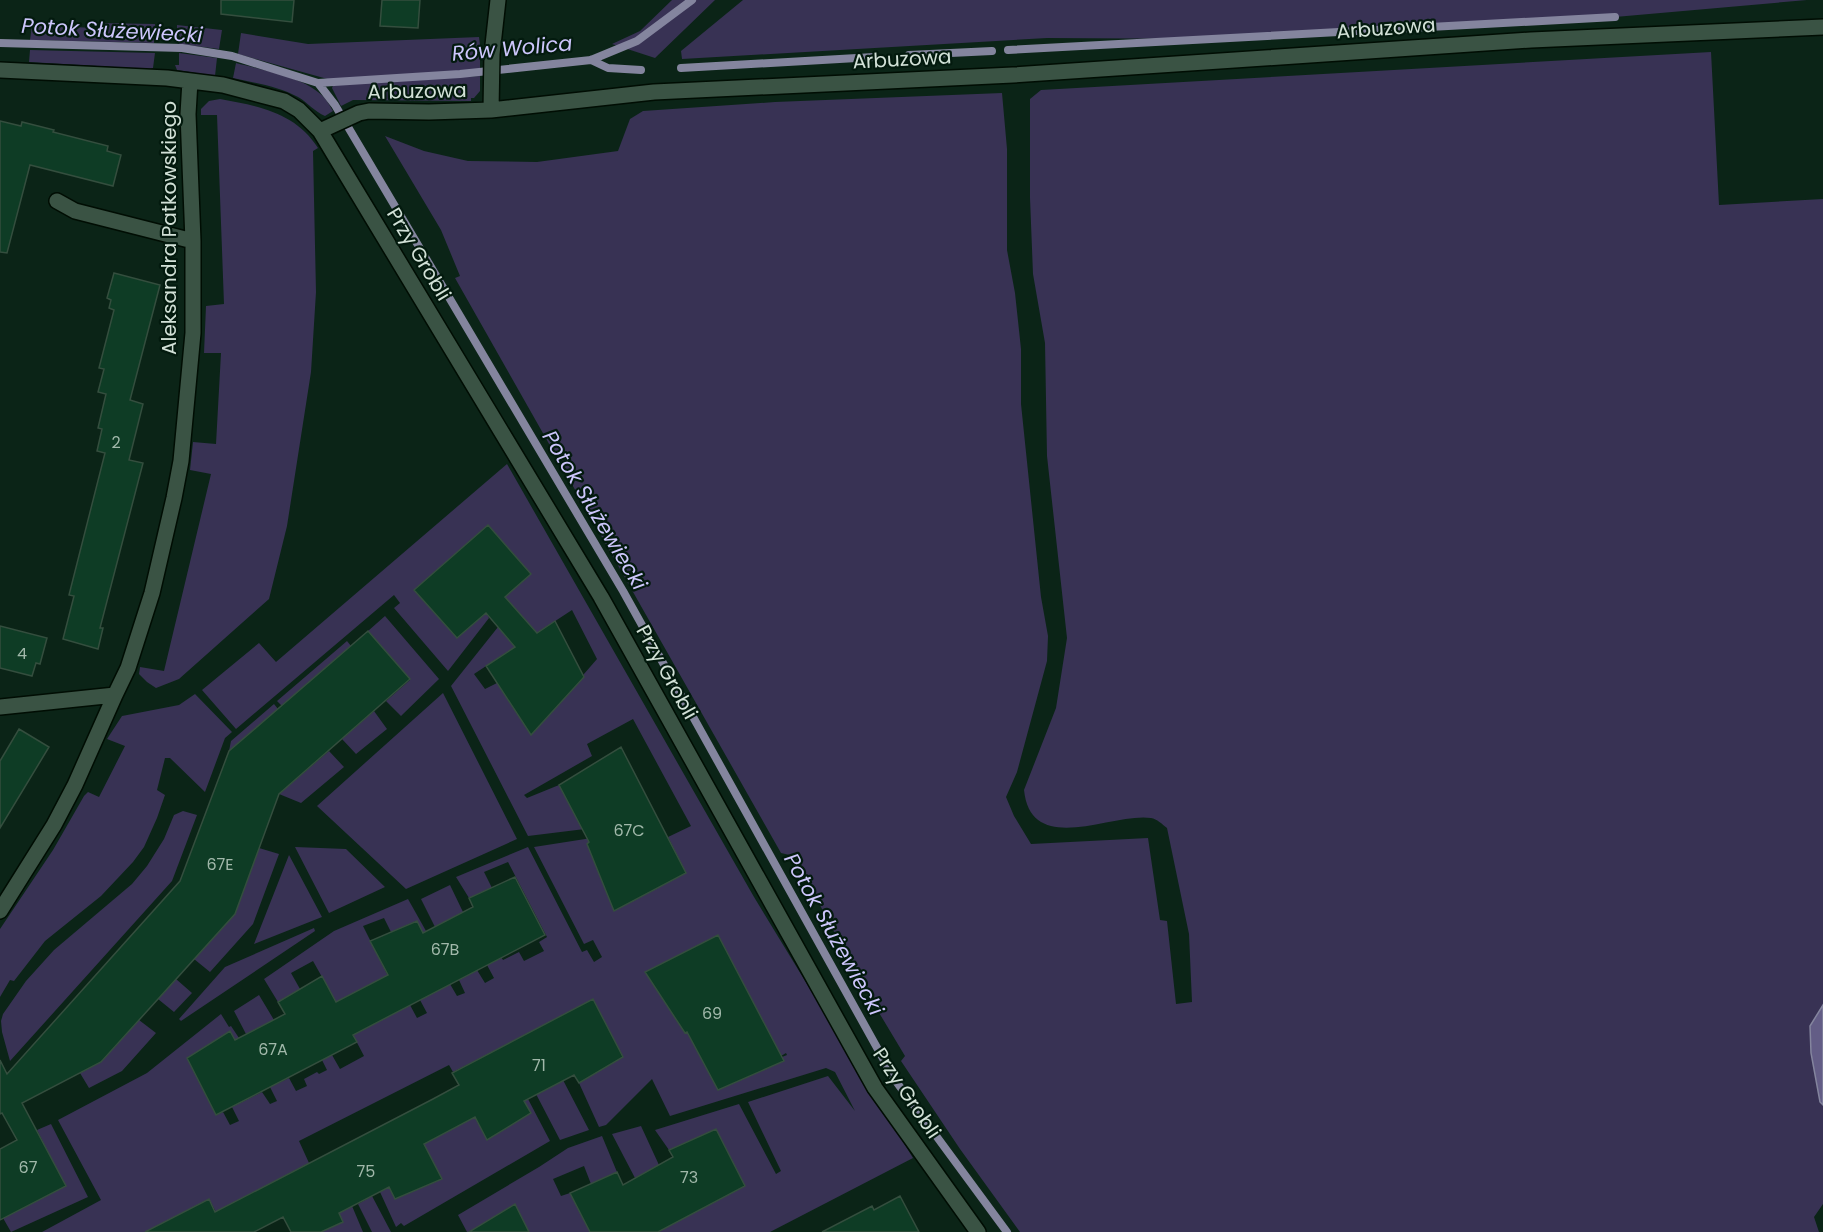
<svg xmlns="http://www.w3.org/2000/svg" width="1823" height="1232" viewBox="0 0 1823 1232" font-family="Poppins,sans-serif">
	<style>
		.green { fill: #383254; fill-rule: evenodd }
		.water { fill: #635d86; stroke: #84859e; stroke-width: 1.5 }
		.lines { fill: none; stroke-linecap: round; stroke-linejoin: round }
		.stream { stroke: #84859e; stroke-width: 8 }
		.building { fill: #0e3c25; stroke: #344e3e; stroke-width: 1.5 }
		.minor-casing { stroke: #000d03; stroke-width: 18 }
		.minor { stroke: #3a5344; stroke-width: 15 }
		.labels { text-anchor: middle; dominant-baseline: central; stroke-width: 4.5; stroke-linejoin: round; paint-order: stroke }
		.number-label { font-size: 16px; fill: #a1b8aa }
		.street-label { font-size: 20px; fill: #d2e1d7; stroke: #031a0e }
		.water-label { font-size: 21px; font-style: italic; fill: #cdc6fc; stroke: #031a0e }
	</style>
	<rect width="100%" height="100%" fill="#0b2417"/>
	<!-- green -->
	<path class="green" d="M672 0H715L655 58 612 44 640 31Z
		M743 0H1807L1615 17 1358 33V29L1215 39 1047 38 682 59 681 51Z
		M95 23 155 24 154 43 30 40 32 25 94 28Z
		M177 25 222 30 219 49 179 44 180 36 177 34Z
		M241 33 308 44 479 37 480 45V70L331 80 238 54Z
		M30 50 155 53 153 68 149 69 29 62Z
		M1711 52 1719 205 1823 199V1005L1811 1053 1820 1102 1823 1105V1204L1814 1217 1819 1232H1020L960 1149 901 1061 905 1056 860 981 794 856 781 853 455 278 460 276 441 230 385 136 424 151 468 161 537 162 618 151 630 119 643 111 775 102 1002 93 1007 149V250L1015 293 1021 349V404L1041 597 1048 636 1047 661 1017 772 1006 797 1014 816 1031 844 1148 838 1160 920 1167 921 1176 1004 1192 1002 1189 934 1167 828C1162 824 1157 819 1151 818 1113 812 1031 858 1024 790L1056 708 1067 638 1047 456 1045 343 1033 274 1030 198V99L1041 90Z
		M179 53 217 58 215 76 177 70 175 65H179Z
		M236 63C259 69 301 77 318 92 325 97 329 104 333 111L325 116C315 112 307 102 298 97 278 86 255 83 233 78Z
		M480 76V91L474 98H471V101L353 100 341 106 332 88 334 83Z
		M220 99C259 106 296 113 318 148L313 151 316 292 311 372 287 526 269 599 179 679 156 688 147 682 139 674 140 667 164 671 211 474 190 470 193 442 216 444 221 353H204L206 306 224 304 217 115H201V109L209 101Z
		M507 464 754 897 913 1158 770 1232H658L745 1186 716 1129 669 1150 655 1130 739 1104 776 1174 781 1171 748 1102 828 1076 855 1111 835 1072 826 1068 670 1116 652 1079 606 1125 599 1127 579 1083 623 1057 593 1000 453 1072 449 1065 299 1141 309 1163 216 1212 209 1199 145 1232H42L101 1200 58 1120 147 1073 221 1014 229 1027 231 1026 239 1038 235 1041 230 1032 187 1058 216 1115 223 1112 230 1125 239 1121 232 1107 262 1092 270 1104 277 1101 270 1087 289 1078 296 1091 307 1086 304 1079 317 1072 319 1074 327 1070 322 1060 332 1055 340 1069 364 1056 353 1035 410 1005 417 1018 427 1013 420 1000 450 984 457 996 465 993 459 980 477 970 485 983 494 978 487 965 501 957 503 960 519 952 524 961 544 951 539 942 547 937 508 862 484 872 492 888 469 898 456 877 528 847 582 952 587 950 594 962 602 957 593 940 584 944 534 847 598 837 614 911 686 873 668 837 691 826 633 719 587 744 592 756 524 795 527 798 559 785 579 822 593 828 528 836 451 686 498 627 515 647 474 674 485 689 497 683 531 735 597 659 572 610 537 633 505 597 531 574 488 526 415 590 457 638 486 613 489 618 448 671 394 608 400 603 394 595 236 729 202 690 259 643 276 662ZM718 935 781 1056 786 1053 787 1055 782 1057 783 1061 718 1090 698 1052 703 1026 685 1033 646 972Z
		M385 616 439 679 401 716 386 701 410 680 368 631Z
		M347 641 351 646 282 706 277 701Z
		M443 693 517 839 406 889 317 806Z
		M195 694 232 732 225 738 205 792 170 758H165L157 790 165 795 157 818 144 847 133 862 101 896 45 941 14 981 10 980 0 997V929L53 850 84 796 88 792 99 797 125 746 107 739 122 716 179 705Z
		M274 704 278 709 229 751 231 741Z
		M374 711 387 729 356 754 342 739Z
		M329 751 344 767 301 803 279 794Z
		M183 811 197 815 172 881 10 1061 2 1032 1 1021 3 1014 26 981 54 950 132 884 147 866 164 839 174 815Z
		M295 847 346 849 385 887 329 913Z
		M259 848 279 854 253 924 210 972 194 959 235 914Z
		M289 855 322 917 254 944Z
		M450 885 463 912 435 927 421 899Z
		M408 899 426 931 423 933 416 921 391 932 384 918 363 926 388 976 336 1002 313 961 291 973 300 989 278 1002 264 979 334 931Z
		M314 928 315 931 181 1021 179 1019 225 967Z
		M176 979 192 993 174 1012 158 999Z
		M259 995 274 1020 246 1034 234 1011Z
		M139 1020 156 1033 122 1071 89 1088 80 1073 101 1062Z
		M563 1080 589 1130 560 1140 536 1094Z
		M528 1099 550 1141 404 1226 401 1223 396 1227 380 1192 389 1187 395 1199 442 1179 424 1144 475 1117 487 1139 530 1112 524 1101Z
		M51 1124 88 1197 11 1232 3 1218 65 1186 37 1130Z
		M641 1126 659 1165 635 1178 612 1134Z
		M602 1136 617 1172 591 1184 584 1166 553 1179 561 1196 570 1193 590 1232H529L515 1205 472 1232H467L458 1215 539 1167 568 1148Z
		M372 1196 391 1232H372L358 1204Z
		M352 1206 363 1232H321L343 1222 339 1213Z"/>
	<!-- water -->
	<path class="water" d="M1823 1005V1105L1820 1102 1811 1053 1810 1026Z"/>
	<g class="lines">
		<!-- stream -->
		<path class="stream" d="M0 43 182 48 232 56 318 83 335 105 623 591 895 1080 1007 1232
			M1008 50 1615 17
			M909 55 992 51
			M591 60 608 68 641 70
			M681 68 874 57
			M318 83 460 74 591 60 637 41 692 0"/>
	</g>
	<!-- building -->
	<path class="building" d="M221 0H294L292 22 221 14Z
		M382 0H420L418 28 380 26Z
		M0 121 21 126 22 122 54 130 53 132 108 146 107 151 121 155 113 186 30 165 7 253 0 252Z
		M114 273 160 285 130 400 143 404 129 460 143 463 100 628H103L98 649 63 639 74 596 69 595 105 453 97 451 102 429 98 428 106 394 98 392 104 369 99 368 114 310 109 308 111 300 107 298Z
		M488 525 531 574 505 597 537 633 555 621 584 677 531 735 486 666 515 647 486 613 457 638 414 590Z
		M0 626 47 638 40 664 36 663 32 676 0 668Z
		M368 631 410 679 279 794 235 914 101 1062 22 1103 66 1186 0 1220V1149L17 1140 2 1113 0 1114V1060L7 1074 180 881 229 751Z
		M19 729 49 747 0 828V761Z
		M621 747 686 873 614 911 587 844 589 842 559 785Z
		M515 877 545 935 353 1035 357 1042 216 1115 187 1058 230 1031 235 1040 285 1014 278 1002 322 976 336 1002 388 975 370 941 417 921 423 933 473 907 469 898Z
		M718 935 784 1061 718 1090 687 1032 685 1033 645 972Z
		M593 999 623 1057 579 1083 574 1075 524 1101 531 1113 487 1140 475 1117 424 1144 442 1179 395 1199 389 1187 339 1213 343 1222 321 1232H291L283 1217 254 1232H145L209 1199 215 1212 433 1099 459 1085 452 1073Z
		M716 1129 745 1186 658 1232H590L570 1193 617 1172 623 1185 673 1157 669 1150Z
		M900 1196 919 1232H822L872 1206 874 1210Z
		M515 1204 529 1232H469Z"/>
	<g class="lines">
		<!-- minor casing -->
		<g class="minor-casing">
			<path id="minor" d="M0 70 167 78 223 85 284 101 299 110 320 131 601 597 875 1088 978 1232
				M491 110 492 54 498 0
				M320 131 359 113 369 111 429 112 491 110 654 92 1013 75 1531 40 1823 27
				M57 201 75 211 193 241
				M0 707 115 695
				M0 911 54 825 75 785 115 695 128 668 152 593 174 498 181 461 193 333V241L188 114 190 81"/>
		</g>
		<!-- minor -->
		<use href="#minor" class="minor"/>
	</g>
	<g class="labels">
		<!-- number labels -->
		<g class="number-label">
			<text x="116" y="442">2</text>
			<text x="22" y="653">4</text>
			<text x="629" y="830">67C</text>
			<text x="220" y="864">67E</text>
			<text x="445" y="949">67B</text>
			<text x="712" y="1013">69</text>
			<text x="273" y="1049">67A</text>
			<text x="539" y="1065">71</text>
			<text x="28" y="1167">67</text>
			<text x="366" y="1171">75</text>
			<text x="689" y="1177">73</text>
		</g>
		<!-- street labels -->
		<g class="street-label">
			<text transform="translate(1386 28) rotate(-4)">Arbuzowa</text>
			<text transform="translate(902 59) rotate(-3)">Arbuzowa</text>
			<text transform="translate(417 91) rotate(-1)">Arbuzowa</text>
			<text transform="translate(169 228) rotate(-90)">Aleksandra Patkowskiego</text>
			<text transform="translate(419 254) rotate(59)">Przy Grobli</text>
			<text transform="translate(667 672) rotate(61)">Przy Grobli</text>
			<text transform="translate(907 1093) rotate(56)">Przy Grobli</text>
		</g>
		<!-- water labels -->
		<g class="water-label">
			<text transform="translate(112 30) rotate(3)">Potok Służewiecki</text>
			<text transform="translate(512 48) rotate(-5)">Rów Wolica</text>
			<text transform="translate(595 510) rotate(59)">Potok Służewiecki</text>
			<text transform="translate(834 934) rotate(61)">Potok Służewiecki</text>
		</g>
	</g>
</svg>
